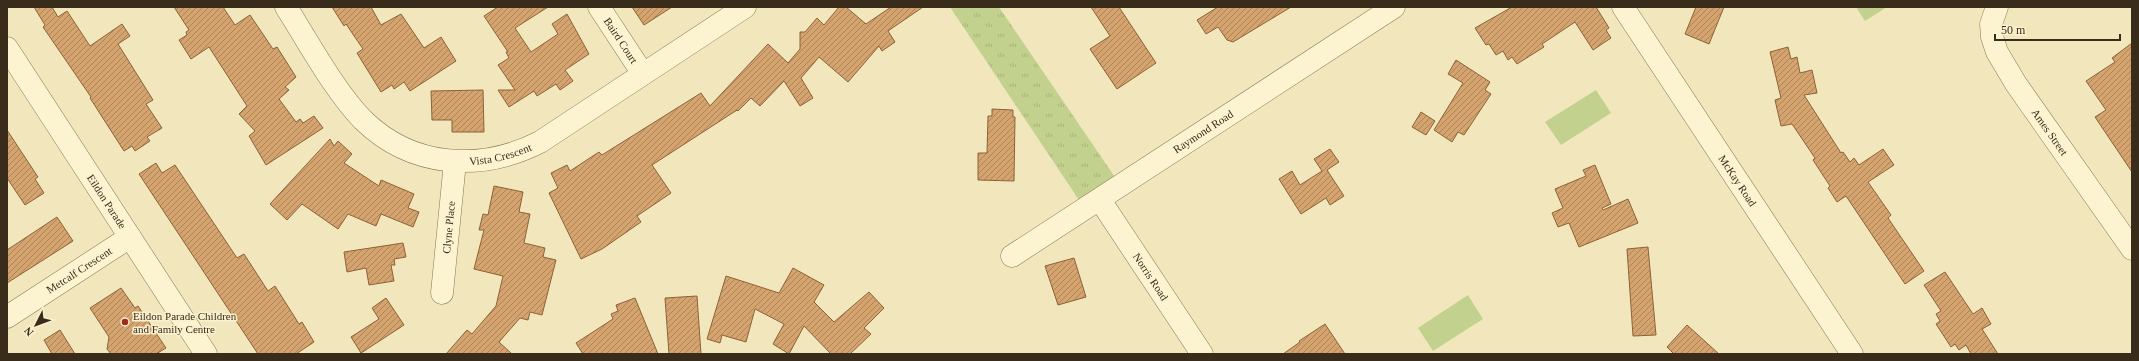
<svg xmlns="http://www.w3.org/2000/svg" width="2139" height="361" viewBox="0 0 2139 361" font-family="Georgia,serif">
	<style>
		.green { fill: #c3d18f }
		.park { fill: url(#park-tufts) }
		.building { fill: url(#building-hatch); stroke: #8d6237 }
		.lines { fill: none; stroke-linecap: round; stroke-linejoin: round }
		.minor-casing { stroke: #8b7754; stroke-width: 23 }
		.minor { stroke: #fcf3d0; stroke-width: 22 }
		.poi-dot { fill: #a02a1e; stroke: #f9f0cd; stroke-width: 1.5 }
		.labels { text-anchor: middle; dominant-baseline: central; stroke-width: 3; stroke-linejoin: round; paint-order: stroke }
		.street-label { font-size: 11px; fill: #392c1a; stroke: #f9f0cd }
		.poi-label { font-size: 11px; fill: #392c1a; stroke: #f9f0cd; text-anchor: start }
	</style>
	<defs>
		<pattern id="park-tufts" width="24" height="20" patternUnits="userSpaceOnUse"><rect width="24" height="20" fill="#c3d18f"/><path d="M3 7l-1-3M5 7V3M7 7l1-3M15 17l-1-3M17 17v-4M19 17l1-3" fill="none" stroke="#a8b47b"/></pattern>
		<pattern id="building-hatch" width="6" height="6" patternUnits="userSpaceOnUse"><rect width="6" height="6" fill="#d4a36e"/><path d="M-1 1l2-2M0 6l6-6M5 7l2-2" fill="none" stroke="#ad855a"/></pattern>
	</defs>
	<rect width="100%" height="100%" fill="#f2e7bc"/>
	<!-- green -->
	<path class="green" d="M1856 7H1887L1865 21Z
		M1596 90 1611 113 1561 145 1545 122Z
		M1468 295 1483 319 1433 351 1418 328Z"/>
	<!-- park -->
	<path class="park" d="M950 7H999L1121 186 1085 209Z"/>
	<!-- building -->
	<path class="building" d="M34 7H52L58 17 67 11 90 46 122 24 130 36 118 44 153 100 146 104 162 128 147 137 150 141 135 151 132 146 124 151 90 98 91 97 43 27 45 25Z
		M174 7H223L235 25 250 15 273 49 277 47 296 77 285 87 289 90 279 99 296 122 300 119 303 123 314 116 323 128 266 165 249 136 255 131 239 114 247 106 209 47 191 59 179 40 187 35 186 32 189 30Z
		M332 7H371L381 25 401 14 424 48 441 37 456 61 410 91 404 82 394 89 392 85 381 92 357 53 363 49 346 24 344 26Z
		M498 7H548L515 28 531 52 558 34 552 24 567 14 589 54 565 70 573 81 560 90 556 84 537 96 534 91 509 107 498 90H515L498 65 509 58 506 52H508L484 16Z
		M632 7H672L644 25Z
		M839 7H846L866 24 891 7H923L888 31 895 42 882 51 879 46 848 82 819 57 801 78 813 98 800 106 784 81 760 106 751 98 738 111 737 110 652 165 671 193 637 216 641 222 602 249 581 259 549 193 558 188 551 173 567 165 570 171 599 152 602 155 701 93 710 106 768 44 788 63 800 49V32H805L817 18 824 25Z
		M1091 7H1119L1156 63 1117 89 1090 49 1110 36Z
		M1218 7H1291L1233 42 1227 40 1218 27 1206 34 1197 20Z
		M1512 7H1596L1609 28 1606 30 1611 38 1593 50 1575 22 1542 44 1544 47 1517 64 1512 57 1508 60 1503 51 1496 55 1489 44 1486 45 1475 28Z
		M1696 7H1724L1709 44 1685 34Z
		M2132 43V172L2095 117 2106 110 2086 81 2115 62 2112 58Z
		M1788 47 1791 59 1797 57 1800 73 1812 70 1817 93 1804 95 1841 153 1843 152 1850 162 1854 158 1859 165 1883 149 1894 165 1868 182 1891 215 1888 218 1924 271 1905 284 1846 196 1837 202 1828 188 1830 186 1813 160 1815 158 1792 124 1781 126 1775 100 1781 98 1770 52Z
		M1456 60 1490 82 1485 90 1491 94 1464 135 1458 132 1452 142 1434 130 1463 83 1448 74Z
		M483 90 484 132H452V120H432L431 91Z
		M992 109 1013 110V117H1015L1014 181 978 180V153H987L988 116H992Z
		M1421 112 1435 121 1426 135 1412 127Z
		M7 130 38 177 35 179 44 193 25 205 7 178Z
		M330 139 334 146 338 141 352 154 344 163 379 186 381 180 414 194 408 208 419 212 413 227 381 214 376 226 348 214 338 229 302 204 287 220 270 204Z
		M1330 149 1339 162 1327 170 1344 196 1330 205 1326 198 1301 214 1279 179 1292 171 1300 185 1322 171 1314 159Z
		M156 163 162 173 175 165 237 258 244 254 268 291 275 286 299 324 302 322 314 342 296 354H258L139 174Z
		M1595 165 1611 204 1602 208 1603 210 1628 199 1638 223 1579 247 1569 223 1558 227 1552 213 1563 208 1555 189 1586 176 1583 170Z
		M494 186 523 192 519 212 530 214 524 243 545 248 543 257 556 260 542 315 530 312 528 320 520 318 499 342 512 354H446L467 330 472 334 496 306 503 276 474 269 484 230H479L483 214 488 215Z
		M57 217 73 241 7 283V250Z
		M403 243 406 257 394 259 395 265H391L394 281 369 285 366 268 347 272 344 252Z
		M1648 247 1656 335 1633 336 1627 249Z
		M1074 258 1086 297 1058 305 1045 266Z
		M793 268 824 285 814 302 834 322 869 292 884 308 864 328 871 334 850 354H831L804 326 789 354 773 344 784 324 755 309 746 342 722 335 720 343 707 339 726 276 779 293Z
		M1945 272 1973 314 1982 308 1991 324 1982 329 1998 354H1971L1966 345 1959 350 1955 344 1951 347 1936 324 1940 321 1936 314 1941 311 1924 285Z
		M121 288 135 308 138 306 166 348 156 354H111L107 349 109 337 90 308Z
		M697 296 701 354H669L665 298Z
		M386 298 404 325 361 353 351 337 379 319 372 308Z
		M635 298 658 354H583L576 343 613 319 611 314 618 311 616 305Z
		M1325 324 1345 354H1283L1300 342 1299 341Z
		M1687 325 1719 354H1674L1667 347Z
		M60 330 75 354H52L44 340Z"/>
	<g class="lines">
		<!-- minor casing -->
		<g class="minor-casing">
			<g id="minor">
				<path id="s1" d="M286 7C309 43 334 90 363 120 412 168 481 172 540 142L745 7"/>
				<path id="s2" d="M599 7 643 74"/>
				<path id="s3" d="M1623 7 1852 354"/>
				<path id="s4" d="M1997 7 1991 24 1992 37 1997 52 2016 84 2132 249"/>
				<path id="s5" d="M7 48 206 354"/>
				<path id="s6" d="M1100 200 1202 354"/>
				<path id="s7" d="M1012 256 1394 7"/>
				<path id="s8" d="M442 293 455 162"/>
				<path id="s9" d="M7 317 130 237"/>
			</g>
		</g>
		<!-- minor -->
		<use href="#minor" class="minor"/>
	</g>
	<!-- markers -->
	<circle class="poi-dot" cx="125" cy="322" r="4"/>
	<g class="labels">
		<!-- street labels -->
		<g class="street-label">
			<text stroke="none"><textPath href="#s2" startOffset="40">Baird Court</textPath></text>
			<text stroke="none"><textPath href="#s7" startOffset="228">Raymond Road</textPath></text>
			<text stroke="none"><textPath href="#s4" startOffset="143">Ames Street</textPath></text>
			<text stroke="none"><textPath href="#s1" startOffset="286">Vista Crescent</textPath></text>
			<text stroke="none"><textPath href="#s3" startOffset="208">McKay Road</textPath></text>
			<text stroke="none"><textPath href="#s5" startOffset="183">Eildon Parade</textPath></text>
			<text stroke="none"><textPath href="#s8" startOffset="66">Clyne Place</textPath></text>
			<text stroke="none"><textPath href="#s9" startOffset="86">Metcalf Crescent</textPath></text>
			<text stroke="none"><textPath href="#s6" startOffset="92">Norris Road</textPath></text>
		</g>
		<!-- poi labels -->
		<g class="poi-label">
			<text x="133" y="316">Eildon Parade Children<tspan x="133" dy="13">and Family Centre</tspan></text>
		</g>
	</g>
	<!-- border -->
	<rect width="2139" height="361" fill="none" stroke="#392c1a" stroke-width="16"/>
	<!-- north arrow -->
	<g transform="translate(36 325) rotate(228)" stroke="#f9f0cd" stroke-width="3" paint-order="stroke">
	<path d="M0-3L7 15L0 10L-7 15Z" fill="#392c1a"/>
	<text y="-6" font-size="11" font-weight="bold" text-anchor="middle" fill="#392c1a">N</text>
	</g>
	<!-- scale -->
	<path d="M1995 34v6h125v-6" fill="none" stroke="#392c1a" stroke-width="2"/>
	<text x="2001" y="34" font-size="12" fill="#392c1a" stroke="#f9f0cd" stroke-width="3" paint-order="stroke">50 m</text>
</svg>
